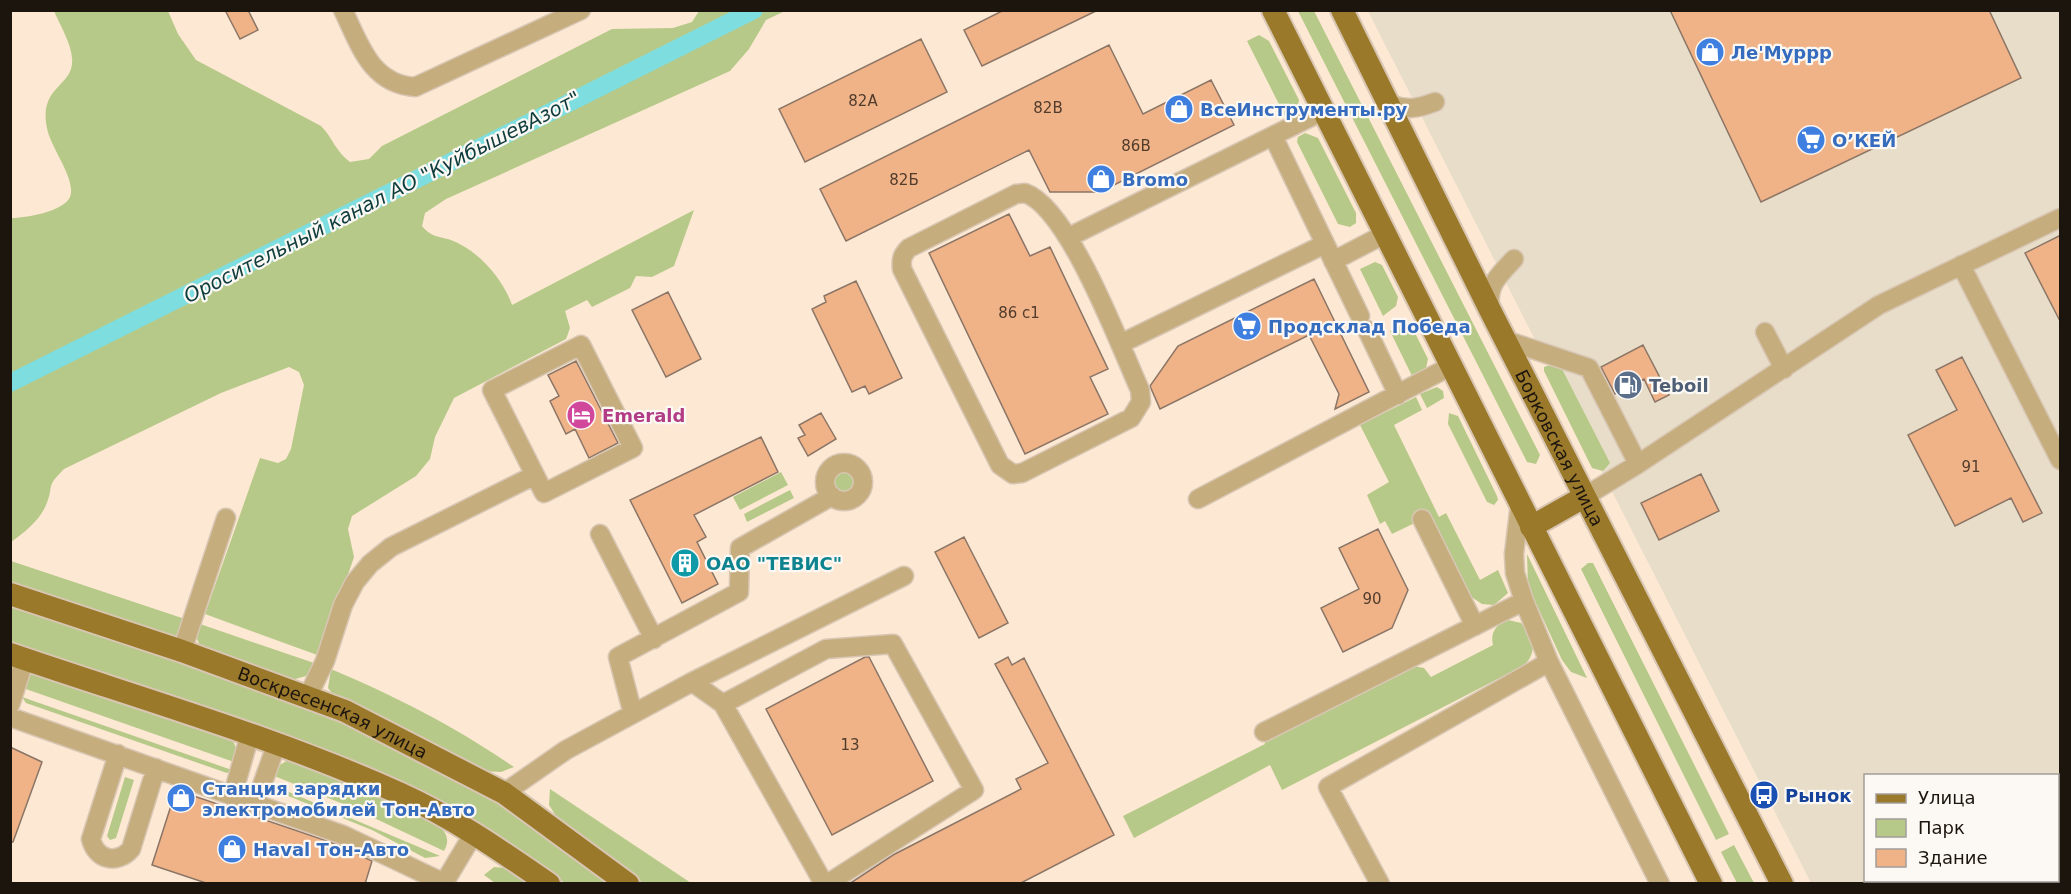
<svg xmlns="http://www.w3.org/2000/svg" width="2071" height="894" viewBox="0 0 2071 894" font-family="'DejaVu Sans',sans-serif">
	<style>
		.industrial { fill: #e7ddc8; fill-rule: evenodd }
		.green { fill: #b7c988 }
		.lines { fill: none; stroke-linecap: round; stroke-linejoin: round }
		.canal { stroke: #7ededf; stroke-width: 18 }
		.building { fill: #f0b388; stroke: #8b7566; stroke-width: 1.5 }
		.minor-casing { stroke: #d8c6b3; stroke-width: 21 }
		.major-casing { stroke: #d8c6b3; stroke-width: 26 }
		.minor { stroke: #c5ad7e; stroke-width: 18 }
		.major { stroke: #9b792b; stroke-width: 22 }
		.labels { text-anchor: middle; dominant-baseline: central; stroke-width: 4.5; stroke-linejoin: round; paint-order: stroke }
		.number-label { font-size: 15px; fill: #513c2c }
		.shop-label { font-size: 18px; font-weight: bold; fill: #366cbe; stroke: #fcf8f4; text-anchor: start }
		.service-label { font-size: 18px; font-weight: bold; fill: #4e5e75; stroke: #fcf8f4; text-anchor: start }
		.hotel-label { font-size: 18px; font-weight: bold; fill: #b23c85; stroke: #fcf8f4; text-anchor: start }
		.street-label { font-size: 18px; fill: #1c150e; stroke: #fcf8f4 }
		.culture-label { font-size: 18px; font-weight: bold; fill: #0d838f; stroke: #fcf8f4; text-anchor: start }
		.transit-label { font-size: 18px; font-weight: bold; fill: #164399; stroke: #fcf8f4; text-anchor: start }
		.water-label { font-size: 20px; font-style: italic; fill: #0f3d3e; stroke: #fcf8f4 }
	</style>
	<rect width="100%" height="100%" fill="#fce8d3"/>
	<!-- industrial -->
	<path class="industrial" d="M1368 11H2060V883H1811ZM1866 776H2058V880H1866Z"/>
	<!-- green -->
	<path class="green" d="M54 11H168L178 34 196 60 321 126C332 137 336 152 350 162L369 159 382 146 612 29 673 28 692 22 699 11H785L766 20 749 49 730 71 446 199 425 213 422 226C431 237 438 236 451 240 478 250 503 279 512 305L694 210 674 266 652 277 636 276 630 288 592 307 587 300 565 311 570 328 566 339 454 398 435 437 430 459 416 476 352 516 348 529 354 557 320 656 205 614 260 458 278 463 286 459 291 449 304 385 299 372 289 367 221 393 64 469C44 489 55 484 46 505 40 520 24 533 11 542V218C25 218 63 212 70 197 77 180 50 147 47 128 38 85 75 87 72 58 71 43 60 25 54 11Z
		M1298 11H1314L1540 455 1536 464 1527 462Z
		M1259 35 1269 41 1299 100 1297 110 1289 116H1285L1247 41Z
		M1305 133 1318 138 1356 213V223L1350 227 1338 224 1297 142 1298 137Z
		M1375 262 1382 265 1398 297 1396 306 1383 316 1360 269Z
		M1405 324 1412 327 1428 359 1426 368 1413 378 1390 331Z
		M1550 365 1562 369 1610 463 1603 471 1592 468 1544 371V367Z
		M1437 387 1443 391 1444 398 1427 408 1420 394Z
		M1416 397 1422 410 1394 425 1439 517 1446 513 1480 580 1498 570 1508 593 1494 605 1482 604 1470 596 1431 515 1392 534 1385 521 1380 524 1367 495 1389 482 1360 425Z
		M1449 413 1458 416 1497 496 1498 500 1494 505 1487 502 1448 424Z
		M832 481a12 12 0 1 1 24 0a12 12 0 1 1-24 0Z
		M781 472 788 485 740 510 733 497Z
		M790 490 794 498 747 522 744 514Z
		M1527 554 1587 678 1571 672 1562 660 1528 586Z
		M11 561 188 620 175 637 11 585Z
		M1588 563H1593L1729 834 1716 840 1581 569Z
		M11 605 252 686 348 724 502 804 612 883H565L509 845 353 761 274 730 11 642Z
		M1508 620 1521 623C1534 635 1538 654 1523 666L1282 790 1270 765 1134 838 1123 816 1265 744 1264 740 1413 666 1424 668 1431 677 1493 645C1490 633 1496 624 1508 620Z
		M200 624 317 664 306 676 292 680 200 646 196 636Z
		M331 669C397 697 454 726 514 767L501 772 483 771 434 743 335 697 328 688Z
		M33 673 232 739 237 750 234 762 23 688 29 675Z
		M22 697 232 770 227 773 26 703Z
		M288 760 373 792 439 826C447 833 450 841 444 851L353 808 272 775 275 768Z
		M125 777 134 780 116 838 110 840 107 836Z
		M270 784 440 856 425 858 372 830 276 791Z
		M550 789 691 883H643L558 819 549 805Z
		M1734 845 1754 883H1737L1721 852Z
		M494 867 506 868 531 883H495L484 875Z"/>
	<g class="lines">
		<!-- canal -->
		<path class="canal" d="M10 383 754 10"/>
	</g>
	<!-- building -->
	<path class="building" d="M225 10H248L258 30 240 39Z
		M1004 10H1098L982 66 964 30Z
		M1670 10H1989L2021 78 1761 202Z
		M921 39 947 92 805 162 779 109Z
		M1109 45 1143 114 1211 80 1234 125 1100 192H1050L1029 150 846 241 820 189Z
		M1009 214 1030 256 1050 247 1108 369 1090 377 1108 414 1025 454 929 253Z
		M2061 235V323L2025 253Z
		M1314 279 1369 392 1335 409 1339 394 1309 335 1160 409 1150 386 1178 346Z
		M856 281 902 378 869 394 865 386 852 392 812 309 826 302 824 296Z
		M668 292 701 359 666 377 632 310Z
		M1643 345 1669 395 1655 402 1644 379 1615 394 1601 367Z
		M1962 357 2042 513 2023 522 2011 498 1955 526 1908 435 1957 410 1936 370Z
		M576 361 618 443 589 458 575 429 566 434 550 401 559 396 548 375Z
		M821 413 836 439 808 456 798 438 805 435 799 425Z
		M761 437 778 472 694 515 706 537 697 542 718 584 682 603 630 500Z
		M1701 474 1719 511 1659 540 1641 503Z
		M1378 529 1408 590 1392 628 1343 652 1321 608 1359 589 1339 548Z
		M964 537 1008 623 979 638 935 552Z
		M865 657H869L933 781 832 835 766 709Z
		M1008 657 1012 665 1024 658 1114 835 1019 884H849L893 855 1021 789 1016 779 1048 763 995 664Z
		M10 747 42 762 13 842H10Z
		M176 790 339 845 372 861 365 884H209L152 865Z"/>
	<g class="lines">
		<!-- minor casing -->
		<g class="minor-casing">
			<path id="minor" d="M343 10C360 45 371 84 415 87L581 10
				M1390 104C1407 111 1419 108 1435 102
				M1273 136 1360 316
				M1025 193C1069 208 1120 346 1140 390L1141 402 1131 418 1022 473 1013 474 1000 465 902 269C901 259 902 255 909 248L1016 194Z
				M1069 237 1323 111
				M1333 261 1385 234
				M1961 265 2060 460
				M1490 310C1487 285 1497 277 1514 259
				M1367 330 1398 395
				M1765 332 1784 369
				M1505 340 1589 368 1638 464
				M1120 344 1325 244
				M581 345 633 448 544 493 492 390Z
				M825 482a19 19 0 1 1 38 0a19 19 0 1 1-38 0Z
				M1584 497 1638 464 1879 305 2060 218
				M1198 499 1451 366
				M1520 504 1514 554 1515 573 1524 601 1549 662 1660 884
				M1422 519 1475 626
				M600 534 654 639
				M182 651 226 518
				M692 682 723 704 824 884
				M308 696 325 661 343 605 355 582 370 564 391 547 535 475
				M723 704 826 649 893 644 974 790 827 884
				M10 705 25 659
				M633 714 618 657 739 592 740 548 832 496
				M10 717 343 835 444 883 474 833
				M1264 732 1524 601
				M118 754 91 839C96 860 117 865 131 849L156 768
				M504 793 566 750 692 682 904 576
				M233 794 250 734
				M256 802 277 743
				M1380 884 1328 787 1549 662"/>
		</g>
		<!-- major casing -->
		<g class="major-casing">
			<g id="major">
				<path d="M1273 10 1711 884"/>
				<path id="s1" d="M1342 10 1490 310 1782 884"/>
				<path d="M1531 527 1584 497"/>
				<path id="s2" d="M10 594 182 651 345 711 504 793 628 884"/>
				<path d="M10 654C141 699 275 737 401 794 454 818 501 851 549 884"/>
			</g>
		</g>
		<!-- minor -->
		<use href="#minor" class="minor"/>
		<!-- major -->
		<use href="#major" class="major"/>
	</g>
	<!-- icons -->
	<defs>
		<g id="shop-disc" transform="scale(1.5)"><circle r="9.5" fill="#3f7fe0" stroke="#fcf8f4"/><path d="M-5-2.5h2.3a2.7 3.5 0 0 1 5.4 0H5L5.5 6h-11ZM-1.5-2.5h3a1.5 2.3 0 0 0-3 0Z" fill="#fff"/></g>
		<g id="supermarket-disc" transform="scale(1.5)"><circle r="9.5" fill="#3f7fe0" stroke="#fcf8f4"/><path d="M-6-5.5h2.5l.6 2H6L4.5 2H-2.5L-4.4-4H-6ZM-1.5 3.2a1.3 1.3 0 1 0 .1 0ZM3 3.2a1.3 1.3 0 1 0 .1 0Z" fill="#fff"/></g>
		<g id="fuel-disc" transform="scale(1.5)"><circle r="9.5" fill="#5c6f8a" stroke="#fcf8f4"/><path d="M-5.5-6h7V0h2V4h1.3V-2.5L3-4.5l.8-.8L6-3V5H2.5V1h-1V6h-7ZM-4.2-4.7v3.2H.2V-4.7Z" fill="#fff"/></g>
		<g id="hotel-disc" transform="scale(1.5)"><circle r="9.5" fill="#d1479c" stroke="#fcf8f4"/><path d="M-6-4.5h1.5V1H6V5H4.5V3h-9V5H-6ZM-4 0a1.8 1.8 0 1 1 3.6 0ZM.5 0V-2.5h3Q6-2.5 6 0Z" fill="#fff"/></g>
		<g id="building-disc" transform="scale(1.5)"><circle r="9.5" fill="#0f9aa8" stroke="#fcf8f4"/><path d="M-4-6H4V6H1V3H-1V6H-4ZM-2.5-4.3h1.7v1.8h-1.7ZM.8-4.3h1.7v1.8H.8ZM-2.5-1h1.7V.8h-1.7ZM.8-1h1.7V.8H.8Z" fill="#fff"/></g>
		<g id="bus-disc" transform="scale(1.5)"><circle r="9.5" fill="#1a4fb4" stroke="#fcf8f4"/><path d="M-5-6H5V4H4V6H2V4H-2V6H-4V4H-5ZM-3.5-4V0h7V-4ZM-3.5 1.2v1.5H-2V1.2ZM2 1.2v1.5H3.5V1.2Z" fill="#fff"/></g>
	</defs>
	<g fill-rule="evenodd">
		<use href="#shop-disc" x="1710" y="52"/>
		<use href="#shop-disc" x="1179" y="109"/>
		<use href="#supermarket-disc" x="1811" y="140"/>
		<use href="#shop-disc" x="1101" y="179"/>
		<use href="#supermarket-disc" x="1247" y="326"/>
		<use href="#fuel-disc" x="1628" y="385"/>
		<use href="#hotel-disc" x="581" y="415"/>
		<use href="#building-disc" x="685" y="563"/>
		<use href="#bus-disc" x="1764" y="795"/>
		<use href="#shop-disc" x="181" y="798"/>
		<use href="#shop-disc" x="232" y="849"/>
	</g>
	<g class="labels">
		<!-- number labels -->
		<g class="number-label">
			<text x="863" y="101">82А</text>
			<text x="1048" y="108">82В</text>
			<text x="1136" y="146">86В</text>
			<text x="904" y="180">82Б</text>
			<text x="1019" y="313">86 c1</text>
			<text x="1971" y="467">91</text>
			<text x="1372" y="599">90</text>
			<text x="850" y="745">13</text>
		</g>
		<!-- shop labels -->
		<g class="shop-label">
			<text x="1731" y="52">Ле'Муррр</text>
			<text x="1200" y="109">ВсеИнструменты.ру</text>
			<text x="1832" y="140">О’КЕЙ</text>
			<text x="1122" y="179">Bromo</text>
			<text x="1268" y="326">Продсклад Победа</text>
			<text x="202" y="788">Станция зарядки<tspan x="202" dy="21">электромобилей Тон-Авто</tspan></text>
			<text x="253" y="849">Haval Тон-Авто</text>
		</g>
		<!-- service labels -->
		<g class="service-label">
			<text x="1649" y="385">Teboil</text>
		</g>
		<!-- hotel labels -->
		<g class="hotel-label">
			<text x="602" y="415">Emerald</text>
		</g>
		<!-- street labels -->
		<g class="street-label">
			<text stroke="none"><textPath href="#s1" startOffset="489">Борковская улица</textPath></text>
			<text stroke="none"><textPath href="#s2" startOffset="344">Воскресенская улица</textPath></text>
		</g>
		<!-- culture labels -->
		<g class="culture-label">
			<text x="706" y="563">ОАО "ТЕВИС"</text>
		</g>
		<!-- transit labels -->
		<g class="transit-label">
			<text x="1785" y="795">Рынок</text>
		</g>
		<!-- water labels -->
		<g class="water-label">
			<text transform="translate(382 197) rotate(-27)">Оросительный канал АО "КуйбышевАзот"</text>
		</g>
	</g>
	<!-- border -->
	<rect width="2071" height="894" fill="none" stroke="#1c150e" stroke-width="24"/>
	<!-- legend -->
	<rect x="1864" y="774" width="195" height="108" fill="#fcf8f4" stroke="#a29d98" stroke-width="1.5"/>
	<rect x="1876" y="794" width="30" height="9" fill="#9b792b" stroke="#a29d98" stroke-width="1.5"/>
	<text x="1918" y="804" font-size="18" fill="#1c150e">Улица</text>
	<rect x="1876" y="819" width="30" height="18" fill="#b7c988" stroke="#a29d98" stroke-width="1.5"/>
	<text x="1918" y="834" font-size="18" fill="#1c150e">Парк</text>
	<rect x="1876" y="849" width="30" height="18" fill="#f0b388" stroke="#a29d98" stroke-width="1.5"/>
	<text x="1918" y="864" font-size="18" fill="#1c150e">Здание</text>
</svg>
